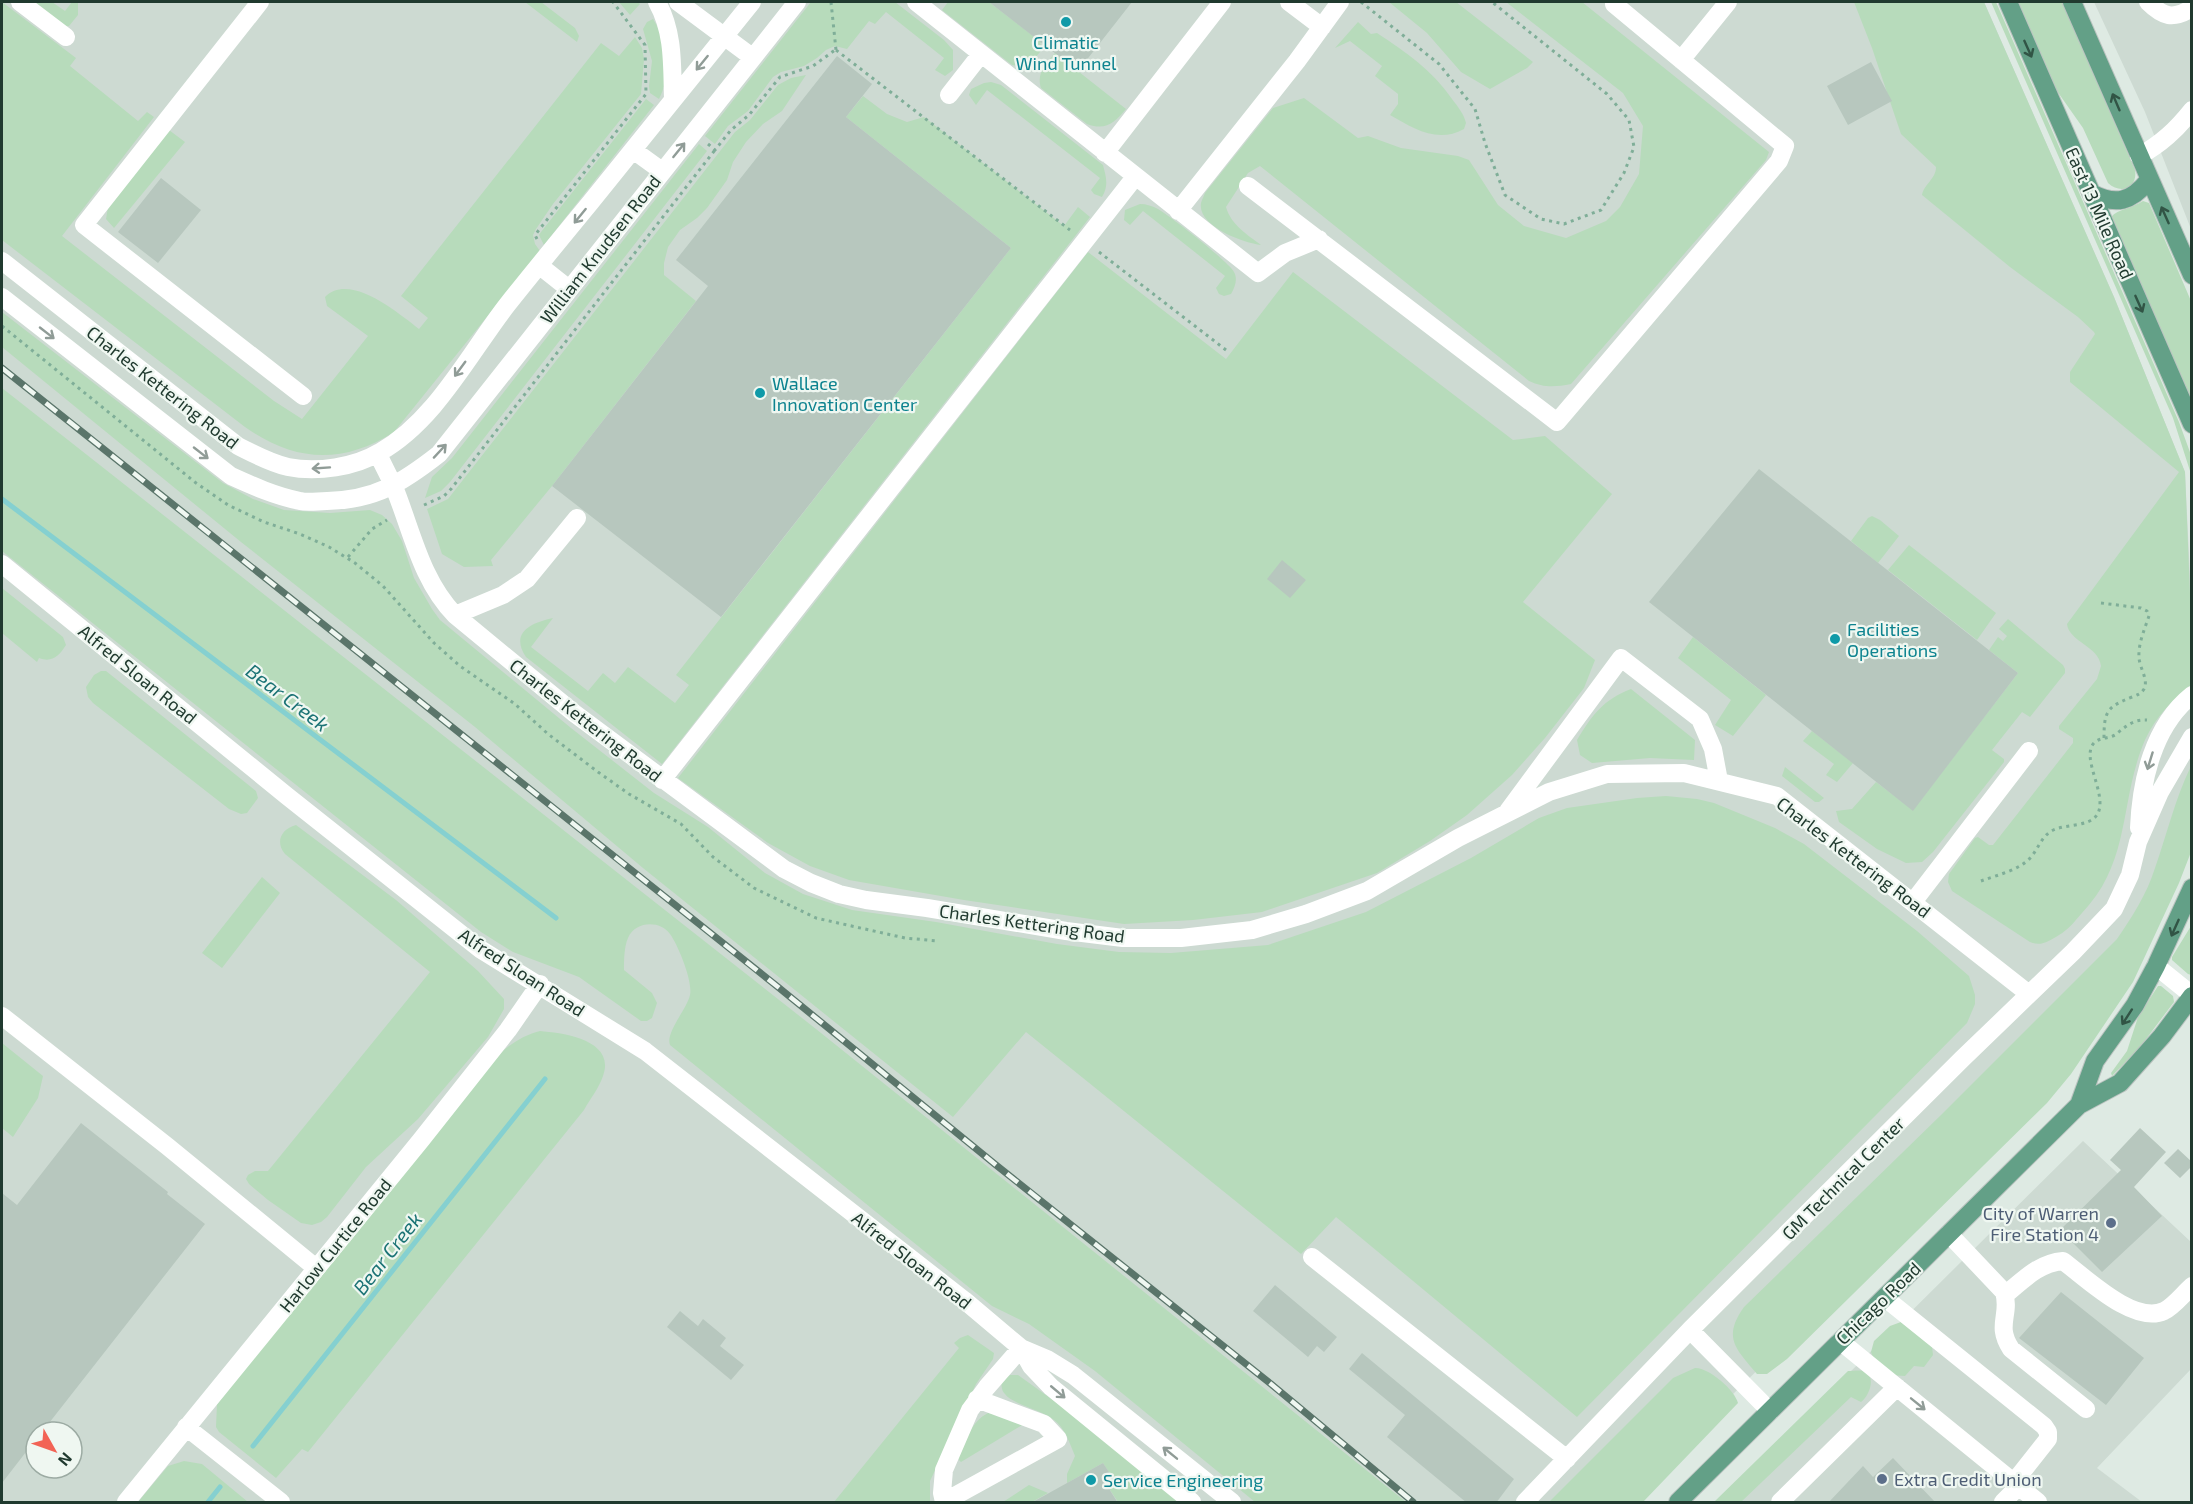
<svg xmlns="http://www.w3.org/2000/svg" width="2193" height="1504" viewBox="0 0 2193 1504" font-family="'Exo 2',sans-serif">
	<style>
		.built { fill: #cddad2; fill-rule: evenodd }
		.green { fill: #b7dbbb }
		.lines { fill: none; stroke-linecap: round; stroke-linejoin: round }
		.stream { stroke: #85d0d0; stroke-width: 5 }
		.building { fill: #b7c7be }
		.major-casing { stroke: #bcc4c1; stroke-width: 20 }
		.path { stroke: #7fae98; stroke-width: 3; stroke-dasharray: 3 4.5; stroke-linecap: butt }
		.minor { stroke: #fff; stroke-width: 18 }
		.major { stroke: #63a087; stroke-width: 18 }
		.rail-casing { stroke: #5a756a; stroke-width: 7 }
		.rail { stroke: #eff7f1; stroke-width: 4.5; stroke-dasharray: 14; stroke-linecap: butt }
		.oneway { stroke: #315445 }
		.oneway2 { stroke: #909c97 }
		.culture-dot { fill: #0f9aa8; stroke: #eff7f1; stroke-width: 2 }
		.service-dot { fill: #5c6f8a; stroke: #eff7f1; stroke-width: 2 }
		.labels { text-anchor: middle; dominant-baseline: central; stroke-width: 4.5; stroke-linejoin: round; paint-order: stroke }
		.culture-label { font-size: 18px; fill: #0d838f; stroke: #eff7f1; text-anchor: start }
		.street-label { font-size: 18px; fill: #203a2f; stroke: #eff7f1 }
		.service-label { font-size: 18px; fill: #4e5e75; stroke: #eff7f1; text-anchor: end }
		.water-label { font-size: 20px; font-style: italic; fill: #1b7375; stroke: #eff7f1 }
	</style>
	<rect width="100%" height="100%" fill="#deeae3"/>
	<!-- built -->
	<path class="built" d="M2 2H1984L2114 297 2185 472 2192 618 2191 837 2092 1042 1623 1502H2ZM36 1432H72V1468H36Z
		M2094 2H2191V229L2145 112Z
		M2083 1141 2191 1242V1369L2097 1468 2142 1502H1719Z"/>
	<!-- green -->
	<path class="green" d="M2 2 76 58 70 66 138 121 147 112 154 117 62 236 274 401 302 419 368 336 327 306 325 297C350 272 398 313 419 329L428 318 401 296 601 43 619 56 635 37 642 48 644 59 641 94 553 204 536 229 533 235 535 244 540 251 394 432C342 465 294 462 245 427L2 240Z
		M27 2H52L65 11 72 2H78V15L69 26 62 27Z
		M525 2H541L575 28 579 36 577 42Z
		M619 2H638L640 4 630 15Z
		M811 2H895L944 40 953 50V70L945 76 935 70 944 58 886 12 875 24 869 21 847 49 835 46 826 50 817 58 804 66 781 72 773 77 748 111 728 126 715 144 705 136Z
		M948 2H976L979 3 989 2 1041 42 1040 44 1044 47C1035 58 1028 69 1012 65L942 10Z
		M1389 2H1456L1533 62 1527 68 1490 89 1461 72 1427 33Z
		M1506 2H1582L1769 152 1766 160 1571 384C1555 387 1544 388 1529 381L1260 166 1248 173 1226 207C1231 225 1248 235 1261 245 1243 243 1197 226 1201 203 1202 199 1204 196 1205 193L1273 108 1304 98 1358 138 1368 136 1401 148 1458 156 1469 160 1498 205 1524 226 1566 238 1606 221 1620 207 1639 174 1643 126 1623 93Z
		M1854 2H1984L2114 297 2185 472 2191 618V685C2172 701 2156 716 2145 740 2119 800 2132 861 2082 913 2075 921 2068 930 2059 935 2049 941 2041 947 2030 942L1952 891 1948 882 1949 874 1975 838 1978 837 1989 845H1993L2073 743V738L2059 729V726L2097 679 2101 666C2099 646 2069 642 2067 624L2179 472 2070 382V372L2095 334 2094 332 2078 317 2010 267 1922 195C1924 184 1936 179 1936 167L1901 134 1872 48Z
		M1991 2H1996L2179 422 2191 455V474L2173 418Z
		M2018 2H2062L2135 170C2138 188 2121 195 2108 183L2083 128 2057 91Z
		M653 19C668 42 672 74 659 99L650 93 649 86 652 61 643 29 647 22Z
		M1358 22 1371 34 1377 33C1407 53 1431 69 1452 99 1458 107 1464 114 1466 123L1464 129C1437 144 1413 128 1390 115L1398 104V94L1375 76 1382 66 1350 41 1335 48Z
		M1055 53 1126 109C1114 123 1106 131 1087 124L1041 88C1036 73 1046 64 1055 53Z
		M806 75 782 111 763 124 746 142 733 162 727 180 707 208 697 218 680 230 668 247 664 263V275L696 301 552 486 491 560 493 566 464 567 442 554 427 509 448 499 735 132 750 120 778 85 791 78Z
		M991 82 1001 85 1103 165C1106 177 1109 185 1102 197L1094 194 1091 190 1100 178 987 90 976 105 969 95 971 89 984 83Z
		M863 96 887 114 907 122 924 117 1064 226 1078 207 1090 217 662 764 526 657C510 633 530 623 553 618L531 647 588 691 603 673 615 683 628 667 675 703 689 685 676 675 1011 248 846 117Z
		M646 99 654 105 544 245 539 235 541 232Z
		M169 130 185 142 114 228 106 219 108 207Z
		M699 144 707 151 450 482 441 491 425 498 432 477 452 458Z
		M2143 201 2149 203 2191 301V399L2111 217C2118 209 2133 208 2143 201Z
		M1140 204C1146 204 1153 206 1158 209 1170 216 1228 261 1234 272 1238 279 1235 287 1231 294L1224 296 1219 294 1216 288 1225 276 1143 211 1130 225 1124 220 1125 210Z
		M1088 252 1226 359 1293 272 1513 440 1545 436 1612 494 1523 602 1595 660 1584 688 1545 738 1512 775 1467 815 1430 841 1377 873 1262 912 1193 920 1124 924 964 900 849 880 810 866 768 843 678 778Z
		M2 312 223 483 253 499 284 510 330 513 370 510 382 515 392 524 402 541 414 578 432 609 440 620 571 728 654 793 708 827 765 873 803 894 852 910 936 922 1057 944 1119 952 1171 953 1268 945 1366 912 1471 858 1539 818 1567 808 1637 798 1666 796 1697 799 1714 803 1775 828 1804 844 1917 931 1969 976 1975 995V1004L1967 1023 1577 1417 1336 1217 1301 1254 1026 1032 953 1117 643 868 475 727 241 542 2 347Z
		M2 388 816 1029 1406 1502H1255L1095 1371 1029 1324 992 1306 670 1045C665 1033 687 1009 690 995 693 981 678 945 670 934 660 920 635 921 628 938 624 947 624 961 624 970L652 993 657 1003 652 1018 647 1021H641L579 977 513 952 481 932 2 551Z
		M1872 516 1880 520 1899 536 1878 563 1851 541 1868 518Z
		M1909 545 1996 613 1977 640 1888 570Z
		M2 588 63 637 66 645C59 656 52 663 39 658L37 662 2 633Z
		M2008 619 2063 665 2065 669V673L2030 717 2022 712 1992 750 2004 759V762L1933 852 1922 862 1906 863 1877 849 1839 822 1836 811 1852 809 1876 782 1913 810 2018 673 1989 650 1998 637 2003 641 2007 636 1999 629Z
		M1693 637 1766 695 1733 736 1715 725 1731 700 1678 658Z
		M101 671H106L256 791 258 798 247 813 241 814 229 809 93 703 88 697 86 687 94 675Z
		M1631 689 1695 740 1694 760 1650 758 1592 763 1580 755 1577 740C1593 714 1603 700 1631 689Z
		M1812 731 1853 763 1837 782 1826 775 1834 764 1803 741Z
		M2191 766V852L2179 883 2133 982 2071 1074 2047 1103 1787 1359 1767 1374H1757C1736 1349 1722 1338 1744 1307L1941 1115 2117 939C2132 917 2147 894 2155 868 2167 834 2175 799 2191 766Z
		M1785 767 1824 798 1819 802H1815L1782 776Z
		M296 825 396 900 478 971 504 999V1009L488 1037 418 1119 366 1167 327 1217 321 1222 312 1225 301 1223 268 1200 249 1184 246 1179 248 1175 255 1171H268L430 972 285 854C275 842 281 829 296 825Z
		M262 877 280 893 222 968 202 953Z
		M2191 926 2192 974 2191 975 2188 974 2172 960V957Z
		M2158 986H2161L2173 996 2174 1002 2140 1047 2112 1076 2111 1073 2127 1051 2138 1017Z
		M540 1031C564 1033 616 1040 603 1076 599 1088 590 1099 584 1110L308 1452 302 1449 276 1478 219 1432 216 1427 217 1404 499 1054C512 1043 524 1035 540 1031Z
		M2 1043 43 1076 38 1098 13 1137 2 1128Z
		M1901 1322 1932 1347 1933 1355 1924 1367 1914 1366 1905 1376 1890 1375 1875 1362 1871 1352 1874 1341 1890 1326Z
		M968 1335 994 1353 993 1359 976 1384 930 1481V1502H834L959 1348 954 1343 960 1338Z
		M1695 1368C1708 1367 1735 1390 1738 1403L1643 1502H1549L1673 1378Z
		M1848 1371C1852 1371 1860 1370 1864 1371 1877 1377 1869 1396 1861 1402L1851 1397 1741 1502H1714Z
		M1010 1375H1018L1103 1436 1181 1502H1118L1106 1484 1113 1478 1103 1463 1067 1483V1474L1075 1456C1070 1444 1065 1428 1054 1420 1042 1410 1012 1404 1005 1394 1001 1390 1002 1386 1001 1381Z
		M988 1413 997 1414 1024 1424 961 1462 958 1459C963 1443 972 1421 988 1413Z
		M184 1461 202 1464 248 1502H138L168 1466Z
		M1029 1485 1048 1493 1032 1502H1003Z"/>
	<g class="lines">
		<!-- stream -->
		<path class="stream" d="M2 499 556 918
			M253 1446 545 1079
			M208 1502 220 1487"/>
	</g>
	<!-- building -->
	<path class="building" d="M989 2H1132L1078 71Z
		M837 56 872 84 846 117 1011 248 721 617 552 486 708 286 676 260Z
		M1871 62 1892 101 1848 125 1827 86Z
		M161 178 201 210 158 263 118 232Z
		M1759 469 2018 673 1913 811 1649 602Z
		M1282 560 1306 580 1290 598 1267 579Z
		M81 1123 168 1192 167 1194 205 1224 42 1432H36V1439L2 1483V1193L17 1205Z
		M2140 1128 2166 1152 2134 1187 2162 1216 2102 1272 2060 1230 2121 1170 2110 1160Z
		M2178 1149 2192 1162V1166L2180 1178 2164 1163Z
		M1275 1285 1337 1337 1324 1352 1317 1346 1308 1357 1253 1311Z
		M2061 1292 2144 1358 2106 1405 2019 1338Z
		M680 1311 698 1326 703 1319 726 1338 720 1346 744 1365 731 1380 667 1327Z
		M1362 1353 1514 1479 1496 1503H1467L1387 1437 1405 1415 1349 1369Z
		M1893 1458 1936 1503H1828L1863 1466 1873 1477Z
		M1103 1463 1113 1478 1106 1484 1118 1503H1031Z"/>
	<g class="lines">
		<!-- major casing -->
		<g class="major-casing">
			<path id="major" d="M2008 2 2192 424
				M2072 2 2192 275
				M2091 193C2116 206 2131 202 2149 180
				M2079 1105 2095 1061 2135 1005 2156 966 2192 888
				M1678 1502 2079 1105 2120 1083 2162 1036 2192 996"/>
		</g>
		<!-- path -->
		<path class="path" d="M831 2 836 50
			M1361 2 1439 64 1475 109 1485 143 1505 195 1541 219 1564 224 1601 210 1624 173 1634 147 1629 120 1607 94 1492 2
			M836 50 1070 230
			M708 144 715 150 731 130 749 115 780 77 813 66 835 50
			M537 239 535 235 646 94 645 45 613 2
			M1099 252 1226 350
			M2 326 196 483 228 505 264 522 300 534 329 547 355 563 383 586 434 643 460 666 515 704 548 734 598 772 629 794 681 824 713 857 754 888 816 918 905 938 938 941
			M424 505 444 496 451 489 715 150
			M348 557 372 529 387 520
			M2101 603 2141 608 2147 611 2149 616C2145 628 2138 644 2139 657 2139 667 2149 680 2144 689 2141 694 2137 695 2132 697 2107 707 2104 711 2104 738
			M1981 881C1997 875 2020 870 2031 857 2038 849 2041 838 2050 832 2063 823 2088 828 2097 815 2109 796 2080 758 2094 743 2100 737 2108 739 2115 735 2125 727 2133 719 2147 720"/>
		<!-- minor -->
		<path class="minor" d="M20 2 66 37
			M260 2 84 225 303 396
			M657 2C674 32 672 66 673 100
			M678 2 752 57
			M916 2 1258 273 1285 253 1319 239
			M1289 2 1322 27
			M2148 2C2163 17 2173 20 2192 8
			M1681 60 1728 2
			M949 95 981 54
			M633 150 662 171
			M1105 153 1222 2
			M2139 156C2161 144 2176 130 2192 110
			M1248 186 1557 422 1779 161 1785 146 1614 4V2
			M1178 211 1297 61 1340 2
			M2 261 238 446C254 454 270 463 288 467 317 473 355 467 380 452 435 421 469 354 507 305 534 271 562 237 590 203 644 136 698 69 752 2
			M540 266 569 289
			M2 297 231 476C253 486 275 496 300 501 308 503 318 501 327 501 375 500 402 483 439 454L797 2
			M378 454C383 465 389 476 394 487 412 531 421 580 455 615L574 713 784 869 811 883 839 894 866 900 927 908 1066 931 1123 938H1181L1252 930 1306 914 1367 891 1458 838 1549 792 1607 774 1684 773 1777 796 2029 994
			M2 564 287 796 480 949 645 1051 964 1300 1021 1348 1047 1359 1073 1375 1232 1502
			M455 615 503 595 527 579 577 518
			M662 780 1135 177
			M1508 811 1621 658 1700 719 1713 749 1719 781
			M2139 828C2141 781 2153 726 2192 695
			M1913 902 2029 751
			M2156 966 2192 995
			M2 1016 167 1146 316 1268
			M1949 1234 2004 1292C2011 1315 1995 1325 2011 1349L2086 1409
			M1312 1257 1567 1459
			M2005 1295C2023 1280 2039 1263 2063 1261 2086 1278 2134 1325 2164 1311 2174 1306 2183 1294 2192 1286
			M1885 1298 2044 1426 2048 1432V1439L2014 1482
			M1690 1330 1770 1411
			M1840 1341 2038 1502
			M1021 1348 1031 1366 1051 1387 1192 1502
			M186 1427 281 1502
			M126 1502 421 1140 508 1030 540 984
			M944 1502 1058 1439 1044 1424 977 1399
			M944 1502 942 1493 944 1470 970 1410 987 1387 1021 1348
			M1525 1502 1690 1330 1962 1059 2073 952 2114 909 2130 875 2138 842 2160 792 2192 737
			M1780 1502 1897 1387
			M2003 1502 2019 1486"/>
		<!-- major -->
		<use href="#major" class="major"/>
		<!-- rail casing -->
		<g class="rail-casing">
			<path id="rail" d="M2 368 778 987 996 1165 1271 1384 1413 1502"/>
		</g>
		<!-- rail -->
		<use href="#rail" class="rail"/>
	</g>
	<!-- one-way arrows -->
	<defs><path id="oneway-shaft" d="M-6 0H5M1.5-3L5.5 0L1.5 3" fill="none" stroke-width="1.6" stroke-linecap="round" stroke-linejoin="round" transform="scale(1.5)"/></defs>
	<g class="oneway">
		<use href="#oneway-shaft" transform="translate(2028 49) rotate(66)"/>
		<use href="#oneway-shaft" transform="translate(2116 102) rotate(-113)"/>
		<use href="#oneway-shaft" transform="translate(2165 215) rotate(-114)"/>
		<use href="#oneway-shaft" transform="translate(2139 304) rotate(66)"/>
		<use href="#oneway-shaft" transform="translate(2175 928) rotate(114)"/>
		<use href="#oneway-shaft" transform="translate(2127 1017) rotate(123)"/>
	</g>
	<g class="oneway2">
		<use href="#oneway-shaft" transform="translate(702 63) rotate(129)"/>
		<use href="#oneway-shaft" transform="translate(679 150) rotate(-51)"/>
		<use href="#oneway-shaft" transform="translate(580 216) rotate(129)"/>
		<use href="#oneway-shaft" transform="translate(47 333) rotate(38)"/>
		<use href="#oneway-shaft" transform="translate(460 369) rotate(126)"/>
		<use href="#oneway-shaft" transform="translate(440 451) rotate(-47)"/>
		<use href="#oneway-shaft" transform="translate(201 453) rotate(38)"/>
		<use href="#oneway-shaft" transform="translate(321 468) rotate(176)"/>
		<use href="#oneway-shaft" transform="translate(2150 761) rotate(107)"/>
		<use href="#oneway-shaft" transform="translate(1058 1392) rotate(40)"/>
		<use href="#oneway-shaft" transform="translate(1918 1404) rotate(39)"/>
		<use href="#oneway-shaft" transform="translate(1170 1453) rotate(-141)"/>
	</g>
	<!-- markers -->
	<g class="culture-dot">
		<circle cx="1066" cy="22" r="6"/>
		<circle cx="760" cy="393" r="6"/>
		<circle cx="1835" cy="639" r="6"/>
		<circle cx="1091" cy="1480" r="6"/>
	</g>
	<g class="service-dot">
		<circle cx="2111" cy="1223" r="6"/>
		<circle cx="1882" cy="1479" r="6"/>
	</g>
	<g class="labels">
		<!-- culture labels -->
		<g class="culture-label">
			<text x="1066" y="42" text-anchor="middle">Climatic<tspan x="1066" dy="21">Wind Tunnel</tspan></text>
			<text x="772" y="383">Wallace<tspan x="772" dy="21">Innovation Center</tspan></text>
			<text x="1847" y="629">Facilities<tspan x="1847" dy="21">Operations</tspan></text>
			<text x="1103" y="1480">Service Engineering</text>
		</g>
		<!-- street labels -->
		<g class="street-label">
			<text transform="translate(2100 213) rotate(66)">East 13 Mile Road</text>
			<text transform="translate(600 249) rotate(-52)">William Knudsen Road</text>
			<text transform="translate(163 387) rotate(38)">Charles Kettering Road</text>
			<text transform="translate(138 674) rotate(39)">Alfred Sloan Road</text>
			<text transform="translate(586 720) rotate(38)">Charles Kettering Road</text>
			<text transform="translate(1854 857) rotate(37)">Charles Kettering Road</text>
			<text transform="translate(1032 923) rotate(8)">Charles Kettering Road</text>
			<text transform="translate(522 972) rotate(33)">Alfred Sloan Road</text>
			<text transform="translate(1843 1178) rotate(-45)">GM Technical Center</text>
			<text transform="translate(335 1245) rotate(-51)">Harlow Curtice Road</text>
			<text transform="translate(912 1260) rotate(38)">Alfred Sloan Road</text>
			<text transform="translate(1878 1303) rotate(-44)">Chicago Road</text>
		</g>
		<!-- service labels -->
		<g class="service-label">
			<text x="2099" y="1213">City of Warren<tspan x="2099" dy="21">Fire Station 4</tspan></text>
			<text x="1894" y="1479" text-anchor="start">Extra Credit Union</text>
		</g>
		<!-- water labels -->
		<g class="water-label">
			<text transform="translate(288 697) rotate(37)">Bear Creek</text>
			<text transform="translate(387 1253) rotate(-52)">Bear Creek</text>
		</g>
	</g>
	<!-- border -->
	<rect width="2193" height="1504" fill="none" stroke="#203a2f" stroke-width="6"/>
	<!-- north arrow -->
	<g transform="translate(54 1450) rotate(130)"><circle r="28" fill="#eff7f1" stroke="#9caba3" stroke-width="1.5"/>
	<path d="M0-4.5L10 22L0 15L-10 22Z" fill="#f26355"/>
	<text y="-9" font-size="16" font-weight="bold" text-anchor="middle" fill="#203a2f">N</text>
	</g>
</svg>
